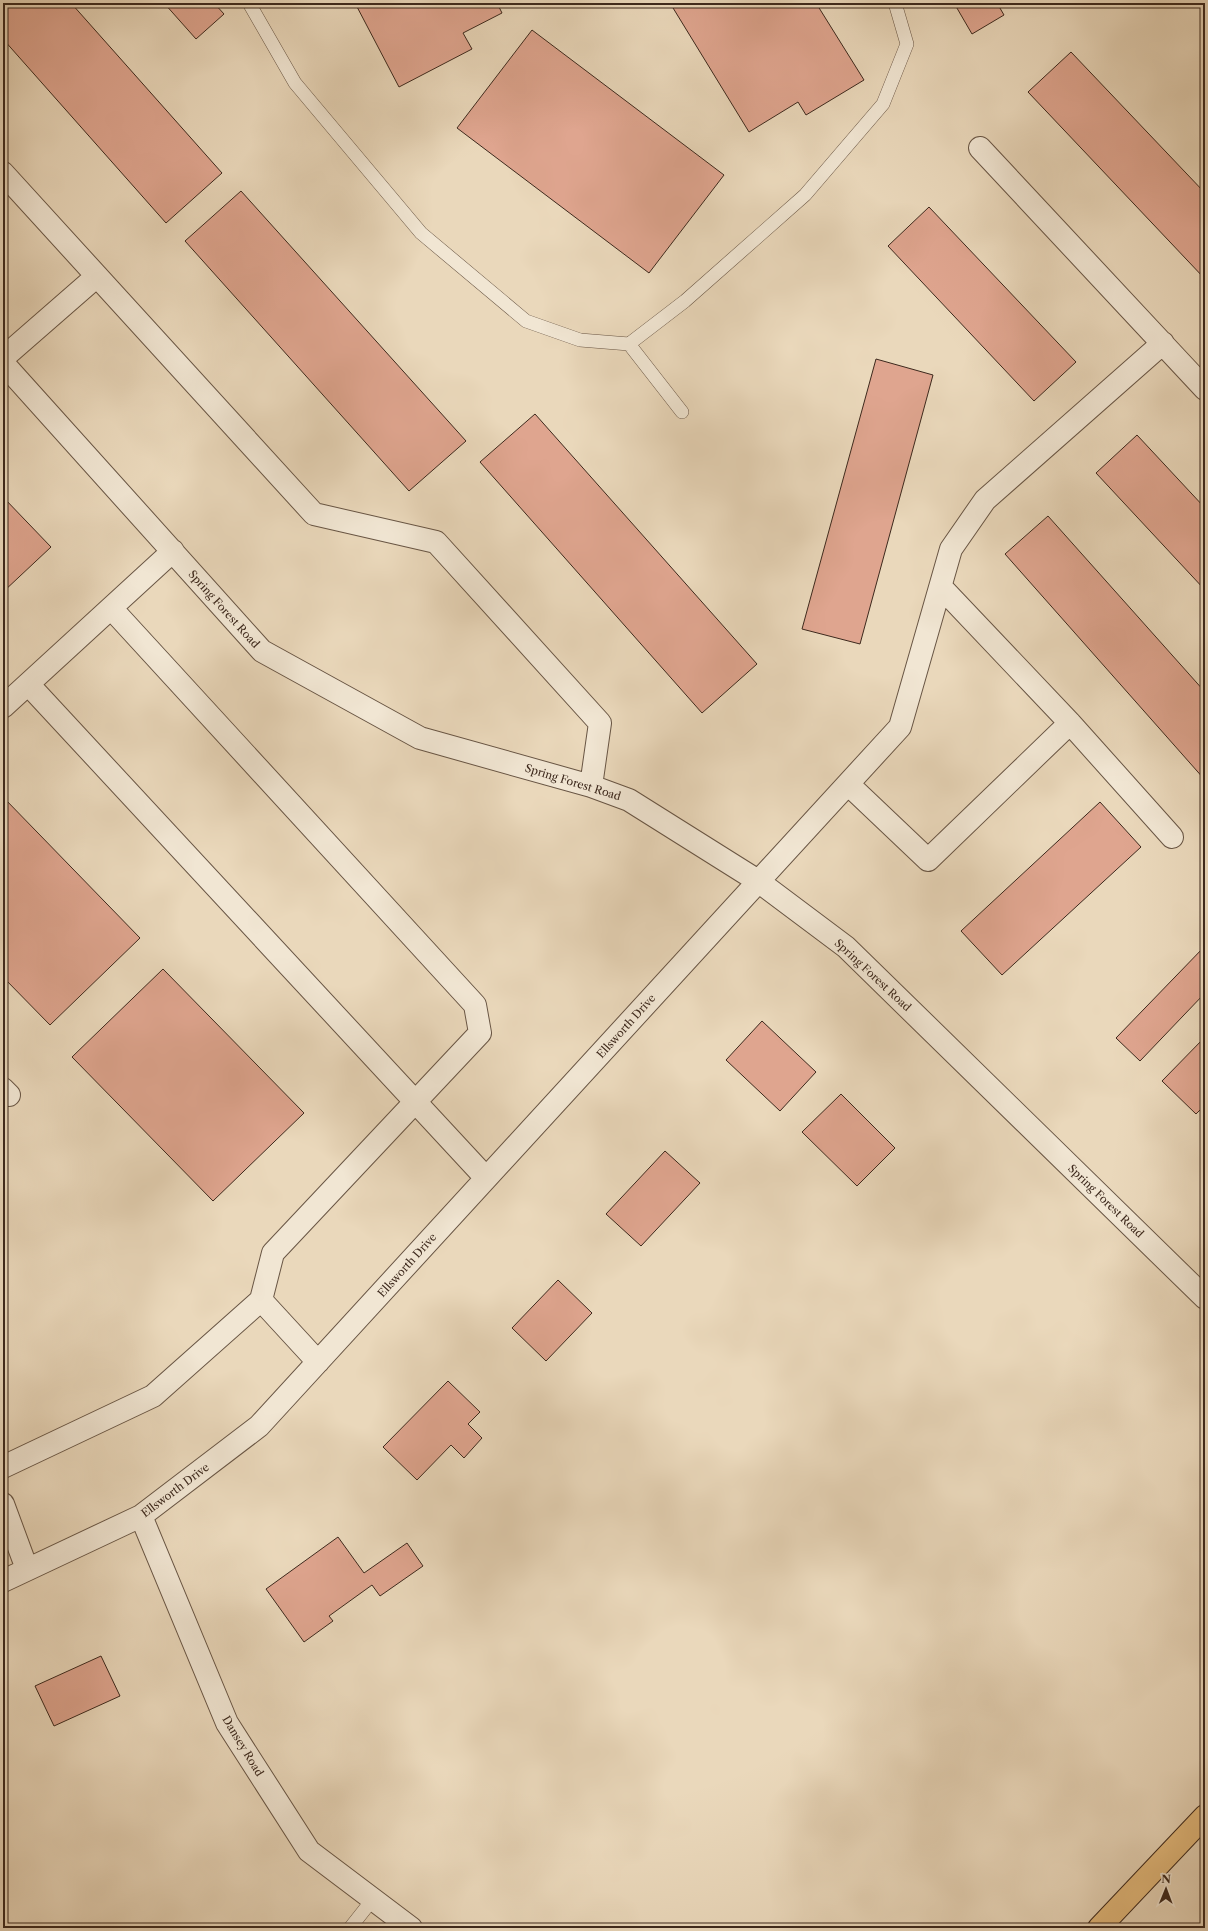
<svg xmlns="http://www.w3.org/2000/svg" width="1208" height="1931" viewBox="0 0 1208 1931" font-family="'Libre Caslon Text',serif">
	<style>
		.building { fill: #dfa58f; stroke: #3d291d }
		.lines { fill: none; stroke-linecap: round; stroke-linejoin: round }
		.service-casing { stroke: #685544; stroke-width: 14 }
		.minor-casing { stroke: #685544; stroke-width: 24 }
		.primary-casing { stroke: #3d291d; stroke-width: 24 }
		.service { stroke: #f1e6d3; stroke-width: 13 }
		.minor { stroke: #f1e6d3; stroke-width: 22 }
		.primary { stroke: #e5bc7e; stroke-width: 22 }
		.labels { text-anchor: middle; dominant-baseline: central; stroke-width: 4; stroke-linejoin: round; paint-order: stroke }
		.street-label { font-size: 11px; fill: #3d291d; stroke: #f1e6d3 }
	</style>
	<rect width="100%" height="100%" fill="#ead8bb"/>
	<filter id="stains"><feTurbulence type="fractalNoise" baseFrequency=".005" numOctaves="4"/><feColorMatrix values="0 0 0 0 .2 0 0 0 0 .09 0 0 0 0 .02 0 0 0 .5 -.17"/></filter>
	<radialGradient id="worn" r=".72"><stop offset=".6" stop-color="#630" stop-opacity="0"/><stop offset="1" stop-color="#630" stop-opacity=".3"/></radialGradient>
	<!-- building -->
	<path class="building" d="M3 3H71L222 173 166 223 3 39Z
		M164 3H214L224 14 196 39Z
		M355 3H497L502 13 463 33 472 49 399 87Z
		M670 3H816L864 80 806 115 798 102 749 132Z
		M954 3H997L1004 15 972 34Z
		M532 30 724 175 649 273 457 128Z
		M1071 52 1205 193V279L1028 92Z
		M241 191 466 441 409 491 185 241Z
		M929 207 1076 362 1034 401 888 246Z
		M876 359 933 375 860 644 802 629Z
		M535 414 757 664 702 713 480 462Z
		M1137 435 1205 508V590L1096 473Z
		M3 497 51 547 3 592Z
		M1048 516 1205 692V780L1005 554Z
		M3 797 140 938 50 1025 3 977Z
		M1100 802 1141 847 1002 975 961 931Z
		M1205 946V993L1140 1061 1116 1038Z
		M163 969 304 1113 213 1201 72 1057Z
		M762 1021 816 1072 780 1111 726 1060Z
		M1205 1037V1105L1196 1114 1162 1081Z
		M841 1094 895 1148 857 1186 802 1132Z
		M665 1151 700 1183 641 1246 606 1214Z
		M558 1280 592 1313 546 1361 512 1328Z
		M448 1381 480 1412 468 1424 482 1438 464 1458 451 1445 417 1480 383 1447Z
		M338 1537 364 1573 407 1543 423 1566 380 1596 372 1585 329 1616 333 1621 304 1642 266 1589Z
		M101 1656 120 1696 54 1726 35 1686Z"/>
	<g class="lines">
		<!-- service casing -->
		<g class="service-casing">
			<path id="service" d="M249 3 295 83 421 233 526 321 580 340 629 344 685 301 805 195 883 104 907 44 895 3
				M629 344 682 412
				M350 1928 373 1899"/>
		</g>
		<!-- minor casing -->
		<g class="minor-casing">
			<path id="minor" d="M980 148 1205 389
				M3 173 314 514 436 542 600 723 591 786
				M3 358 97 276
				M3 363 262 651 420 738 591 786 629 800 758 881 846 947 1205 1298
				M941 587 1070 723 1172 837
				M111 608 475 1005 480 1033 273 1253 261 1300
				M28 684 486 1178
				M3 707 173 551
				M848 784 928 860 1070 723
				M3 1089 9 1095
				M3 1467 153 1396 261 1300 318 1362
				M3 1504 27 1569
				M141 1516 227 1723 309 1851 411 1928
				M3 1581 141 1516 259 1426 900 727 951 549 985 500 1163 343"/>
		</g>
		<!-- primary casing -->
		<g class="primary-casing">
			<path id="primary" d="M1099 1928 1205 1816"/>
		</g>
		<!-- service -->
		<use href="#service" class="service"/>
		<!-- minor -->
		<use href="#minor" class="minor"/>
		<!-- primary -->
		<use href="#primary" class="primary"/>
	</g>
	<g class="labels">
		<!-- street labels -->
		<g class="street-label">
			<text transform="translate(224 609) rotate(48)">Spring Forest Road</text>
			<text transform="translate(573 782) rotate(17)">Spring Forest Road</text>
			<text transform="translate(873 975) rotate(43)">Spring Forest Road</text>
			<text transform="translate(626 1026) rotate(-48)">Ellsworth Drive</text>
			<text transform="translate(1106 1201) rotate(44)">Spring Forest Road</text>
			<text transform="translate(407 1265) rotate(-48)">Ellsworth Drive</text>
			<text transform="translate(175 1490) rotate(-37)">Ellsworth Drive</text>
			<text transform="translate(243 1746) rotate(59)">Dansey Road</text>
		</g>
	</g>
	<!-- margin -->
	<rect width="1208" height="1931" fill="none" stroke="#ead8bb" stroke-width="16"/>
	<rect x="4" y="4" width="1200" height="1923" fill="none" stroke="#3d291d" stroke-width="2"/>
	<rect x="8" y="8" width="1192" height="1915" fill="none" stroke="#3d291d"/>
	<!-- north arrow -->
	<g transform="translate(1166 1889) rotate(1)" stroke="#f1e6d3" stroke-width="3" paint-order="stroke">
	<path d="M0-3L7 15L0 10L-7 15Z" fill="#3d291d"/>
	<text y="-6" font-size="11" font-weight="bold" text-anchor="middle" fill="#3d291d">N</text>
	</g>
	<rect width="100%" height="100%" filter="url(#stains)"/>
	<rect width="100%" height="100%" fill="url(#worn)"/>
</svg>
